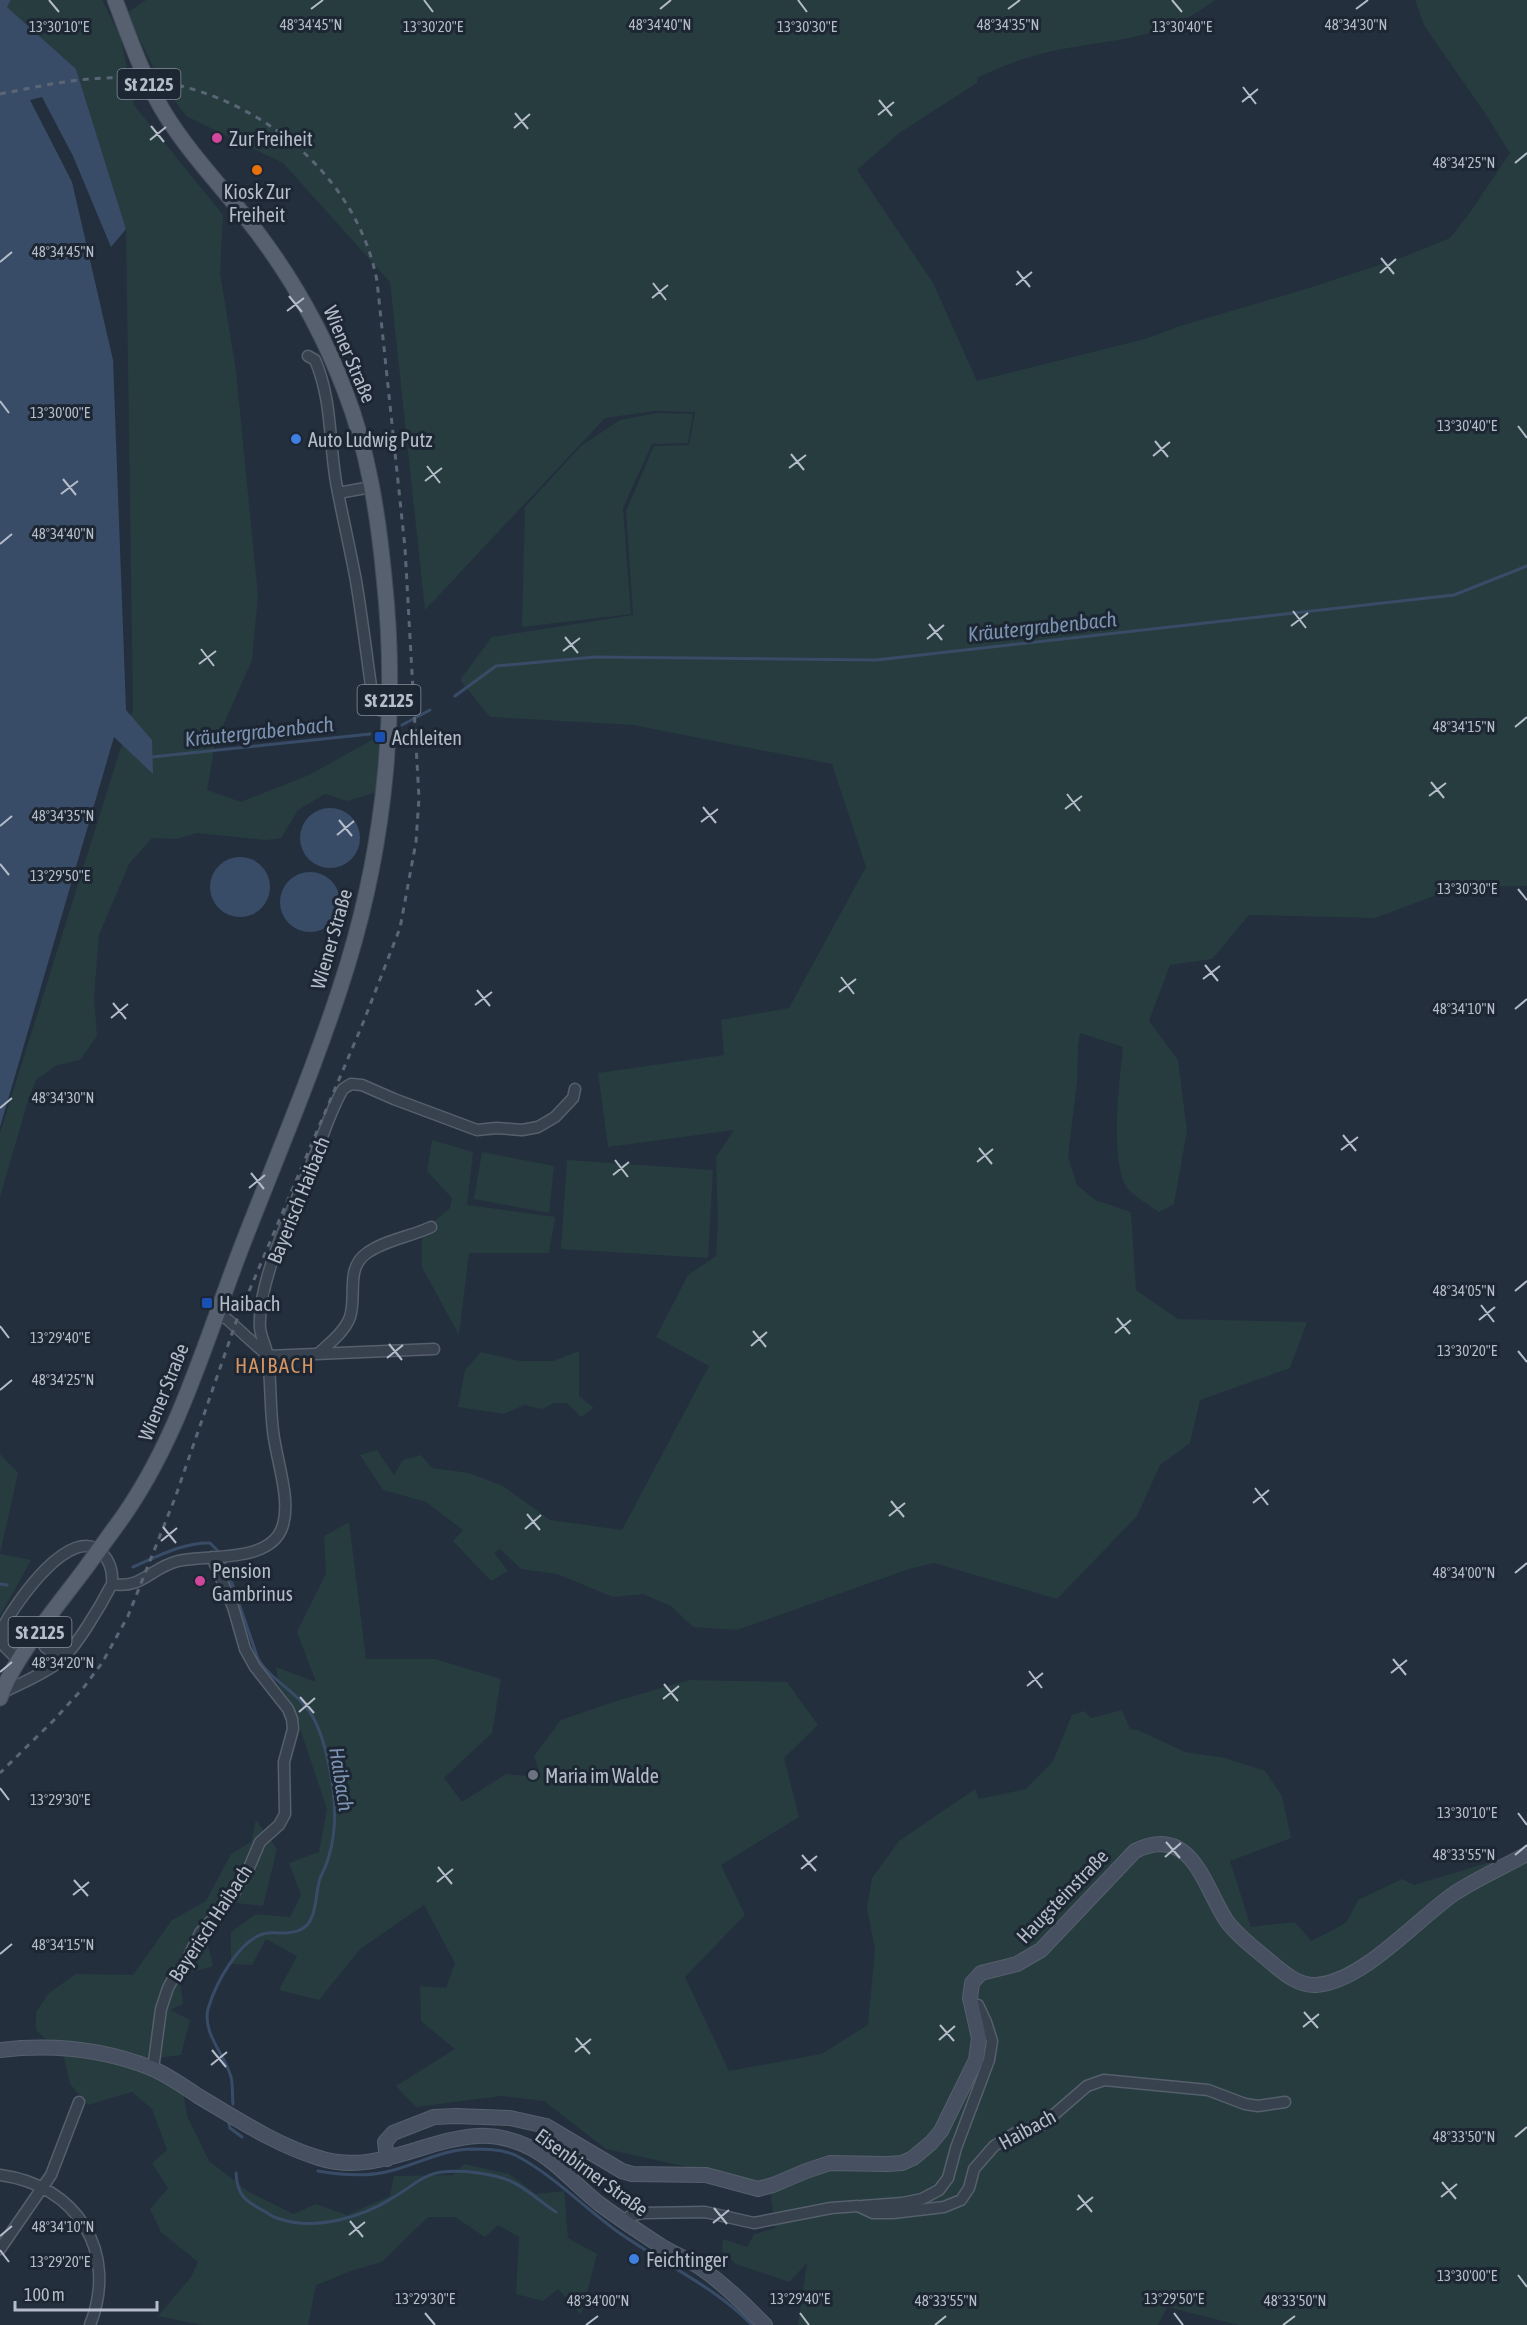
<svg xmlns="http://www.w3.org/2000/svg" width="1527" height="2325" viewBox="0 0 1527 2325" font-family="'Asap Condensed',sans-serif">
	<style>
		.green { fill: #263c3f }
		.water { fill: #394c67 }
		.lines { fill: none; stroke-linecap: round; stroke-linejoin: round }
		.stream { stroke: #394c67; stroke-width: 3 }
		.minor-casing { stroke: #565f6c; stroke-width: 13 }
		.secondary-casing { stroke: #565f6c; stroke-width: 16 }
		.primary-casing { stroke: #414a57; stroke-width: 17 }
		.minor { stroke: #38414e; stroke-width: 10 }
		.secondary { stroke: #465061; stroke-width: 14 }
		.primary { stroke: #56606e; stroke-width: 15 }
		.rail { stroke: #5a6575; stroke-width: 3; stroke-dasharray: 6 6; stroke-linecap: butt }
		.primary-bridge-casing { stroke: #414a57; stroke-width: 17; stroke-linecap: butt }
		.primary-bridge { stroke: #56606e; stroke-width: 15 }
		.ticks { fill: none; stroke: #b4bcc9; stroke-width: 2 }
		.hotel-dot { fill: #d1479c; stroke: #1d2633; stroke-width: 2 }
		.food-dot { fill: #e8710a; stroke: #1d2633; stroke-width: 2 }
		.shop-dot { fill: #3f7fe0; stroke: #1d2633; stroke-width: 2 }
		.transit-dot { fill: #1a4fb4; stroke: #1d2633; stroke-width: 2 }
		.worship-dot { fill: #6b7280; stroke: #1d2633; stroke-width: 2 }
		.labels { text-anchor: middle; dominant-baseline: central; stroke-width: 6; stroke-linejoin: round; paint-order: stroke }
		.shield { fill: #1d2633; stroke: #878f9c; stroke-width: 1.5 }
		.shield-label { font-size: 18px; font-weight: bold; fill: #b4bcc9 }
		.poi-label { font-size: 20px; fill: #b4bcc9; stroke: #1d2633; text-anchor: start }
		.street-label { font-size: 20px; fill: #b4bcc9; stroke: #1d2633 }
		.water-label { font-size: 21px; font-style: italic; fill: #7c92b1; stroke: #1d2633 }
		.neighbourhood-label { font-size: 21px; letter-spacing: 1.5px; fill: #d59563; stroke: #1d2633 }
		.ticks-label { font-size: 15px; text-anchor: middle; fill: #b4bcc9; stroke: #1d2633; stroke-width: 6; stroke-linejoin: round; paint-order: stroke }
	</style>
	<rect width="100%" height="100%" fill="#242f3e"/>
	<!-- green -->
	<path class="green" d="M11 0H102L121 38 134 105 223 215 220 273 236 371 258 596 252 660 215 744 207 790 241 802 309 775 379 736 377 792 347 801 325 794 298 810 281 838 266 840 197 833 176 839 152 838 129 864 99 935 94 996 97 1036 80 1060 57 1065 36 1080 29 1097 0 1197V1133L133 709 126 229 76 69 7 7Z
		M146 0H1215C1166 37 1126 38 1068 48 1038 53 1005 64 977 78V83L899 133 857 170 933 283 977 381 1145 339 1180 326 1306 289 1403 257 1450 238 1471 211 1510 153 1487 116 1432 37 1424 25 1415 0H1527V886L1458 887 1375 918 1249 915 1212 959 1170 965 1149 1021 1178 1060 1187 1131 1174 1204 1159 1212C1149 1205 1138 1199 1129 1190 1108 1166 1120 1078 1123 1047L1080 1033 1078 1045 1077 1082 1068 1156 1077 1185 1095 1200 1131 1212 1136 1290 1178 1319 1307 1322 1290 1368 1200 1400 1190 1443 1160 1465 1137 1516 1057 1599 934 1563 909 1569 737 1630 693 1627 671 1606 643 1594 613 1597 557 1574 521 1569 500 1549 494 1553 508 1571 491 1581 453 1541 463 1530 426 1502 383 1490 360 1455 377 1450 394 1475 403 1460 421 1455 432 1468 469 1473 503 1486 550 1520 622 1530 709 1366 656 1337 688 1275 716 1256 718 1221 716 1157 734 1130 608 1147 598 1073 724 1055 721 1020 789 1008 866 867 832 764 633 725 490 717 460 680 492 637 633 615 626 511 654 446 689 445 695 412 655 411 605 418 425 610 390 282 283 163 186 116 157 75 127 13Z
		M656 413 693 414 688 443 652 444 623 508 631 614 522 627 525 507 581 446 620 420Z
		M432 1140 473 1152 467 1205 555 1217 549 1253H469L459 1335 422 1267V1232L450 1208 452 1198 427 1171Z
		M482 1152 554 1166 549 1213 474 1199Z
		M567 1160 713 1170 708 1258 561 1249Z
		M579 1351V1396L594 1408 581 1417 567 1403H554L542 1409 524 1405 504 1414 458 1407 465 1370 481 1352 520 1361H553Z
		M0 1454 18 1473 0 1554 31 1560 0 1616Z
		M349 1522 366 1659H435L501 1679 492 1733 444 1778 462 1802 506 1774 541 1777 534 1756 561 1720 616 1701 689 1680 787 1682 818 1725 784 1758 799 1817 721 1865 745 1915 685 1977 729 2071 821 2054 868 2025 875 1949 867 1908 872 1878 899 1841 975 1789 979 1799 1026 1789 1053 1761 1072 1715 1084 1711 1091 1718 1122 1710 1130 1729 1138 1730 1185 1752 1225 1758 1265 1771 1282 1796 1291 1838 1230 1861 1251 1927 1295 1922 1311 1941 1346 1923 1358 1900 1402 1879 1414 1885 1527 1851V2325H1239L1167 2307 1158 2325H798L807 2263 789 2282 736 2264 722 2251 723 2239 747 2247 754 2234 775 2228 769 2183 750 2181 606 2149 544 2101 501 2096 416 2107 396 2086 455 2049 421 2021 420 1986 446 1988 455 1963 424 1905 360 1949 319 2000 279 1990 297 1956 266 1939 252 1965 231 1964V1932L256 1914 290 1917 301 1895 289 1863 319 1852 327 1809 291 1702 279 1686 276 1667 316 1682 297 1632 326 1574 324 1536Z
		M256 1820 277 1849 263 1906 236 1903 206 1936 213 1966 179 1976 183 2004 170 2010 190 2020 181 2055 158 2058 147 2070 183 2092 187 2116 209 2161 249 2192 293 2214 316 2204 347 2215 390 2196 394 2176 453 2175 464 2164 509 2174 536 2194 564 2191 568 2238 597 2254 581 2315 558 2289 543 2301 516 2294 519 2237 498 2225 485 2237 455 2217H428L382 2262 351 2271 316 2285 308 2325H202L158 2316 191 2277 198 2262 161 2232 150 2209 168 2188 152 2163 167 2150 152 2109 132 2092 88 2105 70 2084 64 2057 36 2030V2012L49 1993 76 1974 133 1975 172 1920 206 1901 231 1854 251 1842Z"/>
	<!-- water -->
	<path class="water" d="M0 0H11L7 7 76 69 126 229 111 247 73 156 42 97 30 100 72 182 113 360 126 710 152 740 153 774 114 737 0 1127Z
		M300 838a30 30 0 1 1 60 0a30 30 0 1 1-60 0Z
		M210 887a30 30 0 1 1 60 0a30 30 0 1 1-60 0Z
		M280 902a30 30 0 1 1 60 0a30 30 0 1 1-60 0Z"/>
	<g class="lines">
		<!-- stream -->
		<path class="stream" d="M455 696 496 666 595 657 876 660 1454 595 1527 566
			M402 725 430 710
			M152 757 370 734
			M224 1560 258 1659C270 1679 292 1689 306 1707 327 1732 337 1797 334 1829 333 1841 330 1854 326 1865 324 1871 320 1876 319 1882 315 1897 317 1923 300 1930 289 1935 279 1932 268 1933 240 1936 215 1985 208 2009 202 2033 225 2055 231 2077 233 2086 232 2095 233 2104
			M133 1567C156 1557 184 1542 210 1543L221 1554
			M0 1584 7 1585
			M229 2124 230 2128 242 2137
			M318 2171C341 2175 364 2177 386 2172 414 2166 441 2150 470 2149 485 2149 501 2149 515 2155 554 2175 585 2209 621 2234 664 2264 715 2287 752 2325
			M236 2173C237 2195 245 2201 264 2211 269 2214 274 2218 280 2219 316 2231 363 2217 394 2197 410 2188 423 2174 442 2172 463 2170 492 2173 510 2181 525 2187 542 2203 556 2212"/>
		<!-- minor casing -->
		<g class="minor-casing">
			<path id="minor" d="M308 356 315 360C332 399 329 441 336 482 342 515 350 548 356 581 363 623 368 666 374 708L389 713
				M338 493 371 487
				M216 1314 227 1319 268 1356 434 1349
				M320 1352C330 1343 345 1331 350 1317 357 1296 345 1268 367 1253 385 1240 410 1237 431 1227
				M112 1584C143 1589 150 1568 178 1561 208 1554 272 1564 283 1525 291 1498 276 1459 273 1431 270 1407 271 1382 268 1358 267 1348 261 1338 260 1328 257 1280 295 1205 313 1160 323 1137 330 1111 343 1089L351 1084 362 1085 394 1099 477 1130 497 1128 522 1130 538 1127 555 1117 573 1098 575 1089
				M37 1635 45 1647 53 1653 71 1649
				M2 1693C21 1683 42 1675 59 1662 76 1648 101 1605 112 1584 113 1573 111 1563 103 1554 72 1520 15 1604 3 1627L5 1647 19 1661
				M153 2069 161 2009 168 1988 175 1975 185 1964 200 1933 222 1909 237 1889 248 1870 260 1842 279 1825 285 1814 284 1762 293 1729 292 1719 288 1709 255 1667 245 1649 233 1607 212 1557
				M0 2175C77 2185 119 2252 90 2325
				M862 2206 902 2203 922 2199 939 2190 948 2178 956 2148 989 2060 992 2041 986 2022 978 2005 972 2007
				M625 2222 630 2216 643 2213 705 2212 754 2223 831 2208 858 2206 873 2213H893L944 2207 961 2200 969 2188 974 2169 994 2146 1015 2133 1042 2125 1087 2086 1104 2080 1208 2090 1245 2104 1258 2106 1285 2102
				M0 2249 51 2175 79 2102"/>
		</g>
		<!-- secondary casing -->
		<g class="secondary-casing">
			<path id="secondary" d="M0 2050C51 2044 103 2049 151 2068 168 2075 183 2086 198 2096 237 2119 276 2145 319 2158 375 2176 424 2139 478 2136 497 2135 515 2140 531 2148 558 2162 577 2187 601 2205 620 2219 641 2233 661 2246 674 2254 688 2259 701 2268 724 2284 745 2305 765 2325
				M387 2159 385 2142 393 2133 434 2117 456 2116 510 2118 546 2126 622 2171 632 2174 706 2175 758 2189 773 2185 806 2171 830 2163 887 2164 902 2163 913 2158 931 2143 941 2131 976 2060 979 2038 970 1998 972 1983 981 1973 1017 1964 1041 1950 1135 1851C1192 1823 1204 1887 1226 1920 1238 1937 1257 1950 1273 1964 1285 1974 1299 1986 1316 1985 1363 1982 1417 1919 1455 1893 1478 1878 1503 1867 1527 1854"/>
		</g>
		<!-- primary casing -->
		<g class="primary-casing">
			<path id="primary" d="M114 1529C176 1447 204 1345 240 1251 277 1155 318 1061 348 963 386 838 398 706 384 577 378 514 368 450 345 391 323 333 294 281 257 232 227 192 191 156 165 114 143 78 130 39 115 0
				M0 1698C13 1658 59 1604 85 1569"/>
		</g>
		<!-- minor -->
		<use href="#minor" class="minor"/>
		<!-- secondary -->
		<use href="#secondary" class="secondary"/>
		<!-- primary -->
		<use href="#primary" class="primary"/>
		<!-- rail -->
		<path class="rail" d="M0 94C46 85 93 74 140 79 250 89 356 170 377 281L405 548 419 798 416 842 400 928 363 1023 236 1322 175 1498 128 1616 102 1663 84 1687 54 1720 0 1773"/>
		<!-- primary-bridge casing -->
		<g class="primary-bridge-casing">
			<path id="primary-bridge" d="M85 1569 114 1529"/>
		</g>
		<!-- primary-bridge -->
		<use href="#primary-bridge" class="primary-bridge"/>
	</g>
	<!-- ticks -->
	<path class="ticks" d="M49 0 59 12M424 0 433 12M798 0 807 12M1172 0 1182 12M311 9 323 0M660 9 671 0M1008 9 1020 0M1356 9 1368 0M1243 87 1256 104M879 100 892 116M1242 102 1258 89M515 113 528 129M878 115 894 102M151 126 164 142M514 128 530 114M150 140 166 127M1515 163 1527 153M1381 258 1394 274M0 262 12 252M1017 271 1030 287M1380 273 1396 259M653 283 666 300M1016 285 1032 272M289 296 302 312M652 298 668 285M287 311 304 298M0 401 9 413M1518 426 1527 438M1155 441 1168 457M791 454 804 470M1153 456 1170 442M427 466 440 483M789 468 806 455M63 479 76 495M425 481 442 468M61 494 78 481M0 544 12 534M1293 611 1306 628M929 624 942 640M1291 626 1308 613M565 637 578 653M927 639 944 625M201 649 214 666M563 651 580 638M199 664 216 651M1515 727 1527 717M1431 782 1444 798M1067 794 1080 811M1429 796 1446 783M703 807 716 823M1065 809 1082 796M339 820 352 836M701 822 718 809M0 826 12 816M337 835 354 821M0 864 9 875M1518 889 1527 900M1205 965 1218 981M841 977 854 994M1203 979 1220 966M477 990 490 1006M839 992 856 979M113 1003 126 1019M475 1005 492 992M1515 1009 1527 999M111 1018 128 1004M0 1108 12 1098M1343 1135 1356 1151M979 1148 992 1164M1341 1150 1358 1137M615 1160 628 1177M977 1162 993 1149M251 1173 264 1189M613 1175 629 1162M249 1188 265 1175M1515 1291 1527 1281M1481 1305 1494 1322M1117 1318 1130 1334M1479 1320 1495 1307M0 1326 9 1338M753 1331 766 1347M1115 1333 1131 1320M389 1344 402 1360M751 1346 767 1332M1518 1351 1527 1362M387 1358 403 1345M0 1390 12 1380M1255 1488 1268 1505M891 1501 904 1517M1253 1503 1269 1490M527 1514 540 1530M889 1516 905 1503M163 1527 176 1543M525 1529 541 1515M161 1541 177 1528M1515 1573 1527 1563M1393 1659 1406 1675M1029 1671 1042 1688M0 1672 12 1662M1391 1673 1407 1660M664 1684 678 1701M1027 1686 1043 1673M300 1697 314 1713M663 1699 679 1686M299 1712 315 1698M0 1788 9 1800M1518 1813 1527 1825M1166 1842 1180 1858M802 1855 816 1871M1515 1855 1527 1845M1165 1857 1181 1843M438 1867 452 1884M801 1869 817 1856M74 1880 88 1896M437 1882 453 1869M73 1895 89 1882M0 1954 12 1944M1304 2012 1318 2028M940 2025 954 2041M1303 2027 1319 2014M576 2038 590 2054M939 2040 955 2026M212 2050 226 2067M575 2052 591 2039M211 2065 227 2052M1515 2137 1527 2127M1442 2182 1456 2199M1078 2195 1092 2212M1441 2197 1457 2184M714 2208 727 2224M1077 2210 1093 2197M350 2221 363 2237M713 2223 729 2210M349 2235 365 2222M0 2236 12 2226M0 2250 9 2262M1518 2275 1527 2287M425 2313 435 2325M800 2313 809 2325M1174 2313 1183 2325M586 2325 598 2316M935 2325 946 2316M1283 2325 1295 2316"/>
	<!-- markers -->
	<g class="hotel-dot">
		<circle cx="217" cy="138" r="6"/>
		<circle cx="200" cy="1581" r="6"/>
	</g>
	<circle class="food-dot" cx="257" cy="170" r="6"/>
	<g class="shop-dot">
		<circle cx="296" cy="439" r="6"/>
		<circle cx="634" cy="2259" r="6"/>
	</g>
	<g class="transit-dot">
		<rect x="374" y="731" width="12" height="12" rx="3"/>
		<rect x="201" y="1297" width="12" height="12" rx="3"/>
	</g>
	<circle class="worship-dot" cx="533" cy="1775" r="6"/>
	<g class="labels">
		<!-- shield labels -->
		<g class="shield">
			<rect x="117.5" y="69" width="63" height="30" rx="4.5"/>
			<rect x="357.5" y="685" width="63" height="30" rx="4.5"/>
			<rect x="8.5" y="1617" width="63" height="30" rx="4.5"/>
		</g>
		<g class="shield-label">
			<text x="149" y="84">St 2125</text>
			<text x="389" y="700">St 2125</text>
			<text x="40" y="1632">St 2125</text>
		</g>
		<!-- poi labels -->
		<g class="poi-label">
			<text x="229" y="138">Zur Freiheit</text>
			<text x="257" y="191" text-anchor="middle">Kiosk Zur<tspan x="257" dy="23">Freiheit</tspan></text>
			<text x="308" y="439">Auto Ludwig Putz</text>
			<text x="392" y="737">Achleiten</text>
			<text x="219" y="1303">Haibach</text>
			<text x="212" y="1570">Pension<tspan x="212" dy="23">Gambrinus</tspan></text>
			<text x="545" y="1775">Maria im Walde</text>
			<text x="646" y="2259">Feichtinger</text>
		</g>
		<!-- street labels -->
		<g class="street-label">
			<text transform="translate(350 354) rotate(67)">Wiener Straße</text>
			<text transform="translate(331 939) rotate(-74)">Wiener Straße</text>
			<text transform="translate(298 1200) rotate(-68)">Bayerisch Haibach</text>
			<text transform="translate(163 1392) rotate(-68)">Wiener Straße</text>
			<text transform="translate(1062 1896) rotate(-46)">Haugsteinstraße</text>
			<text transform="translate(210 1923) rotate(-57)">Bayerisch Haibach</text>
			<text transform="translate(1027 2129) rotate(-29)">Haibach</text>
			<text transform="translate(592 2172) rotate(36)">Eisenbirner Straße</text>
		</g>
		<!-- water labels -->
		<g class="water-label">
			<text transform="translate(1042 626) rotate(-6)">Kräutergrabenbach</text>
			<text transform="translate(259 731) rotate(-6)">Kräutergrabenbach</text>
			<text transform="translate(342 1779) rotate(81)">Haibach</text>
		</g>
		<!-- neighbourhood labels -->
		<g class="neighbourhood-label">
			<text x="275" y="1365">HAIBACH</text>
		</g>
	</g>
	<g class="ticks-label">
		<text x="311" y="30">48°34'45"N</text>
		<text x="660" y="30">48°34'40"N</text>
		<text x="1008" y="30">48°34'35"N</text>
		<text x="1356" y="30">48°34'30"N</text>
		<text x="59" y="32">13°30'10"E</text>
		<text x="433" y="32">13°30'20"E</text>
		<text x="807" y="32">13°30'30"E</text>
		<text x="1182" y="32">13°30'40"E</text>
		<text x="1464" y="168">48°34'25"N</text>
		<text x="63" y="257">48°34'45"N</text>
		<text x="60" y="418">13°30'00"E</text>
		<text x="1467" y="431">13°30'40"E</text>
		<text x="63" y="539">48°34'40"N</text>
		<text x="1464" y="732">48°34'15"N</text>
		<text x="63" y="821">48°34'35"N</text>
		<text x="60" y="881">13°29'50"E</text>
		<text x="1467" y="894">13°30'30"E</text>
		<text x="1464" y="1014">48°34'10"N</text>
		<text x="63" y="1103">48°34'30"N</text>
		<text x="1464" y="1296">48°34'05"N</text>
		<text x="60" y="1343">13°29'40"E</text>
		<text x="1467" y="1356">13°30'20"E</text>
		<text x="63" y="1385">48°34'25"N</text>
		<text x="1464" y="1578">48°34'00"N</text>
		<text x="63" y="1668">48°34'20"N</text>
		<text x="60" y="1805">13°29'30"E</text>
		<text x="1467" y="1818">13°30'10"E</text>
		<text x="1464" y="1860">48°33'55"N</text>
		<text x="63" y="1950">48°34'15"N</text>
		<text x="1464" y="2142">48°33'50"N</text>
		<text x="63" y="2232">48°34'10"N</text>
		<text x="60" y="2267">13°29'20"E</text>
		<text x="1467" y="2281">13°30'00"E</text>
		<text x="425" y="2304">13°29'30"E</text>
		<text x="800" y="2304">13°29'40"E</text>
		<text x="1174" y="2304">13°29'50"E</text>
		<text x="598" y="2306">48°34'00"N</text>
		<text x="946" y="2306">48°33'55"N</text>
		<text x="1295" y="2306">48°33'50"N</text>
	</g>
	<!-- scale -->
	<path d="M15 2301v9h142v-9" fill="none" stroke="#b4bcc9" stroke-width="3"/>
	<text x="24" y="2301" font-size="18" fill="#b4bcc9" stroke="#1d2633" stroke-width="4.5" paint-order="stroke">100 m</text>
</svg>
